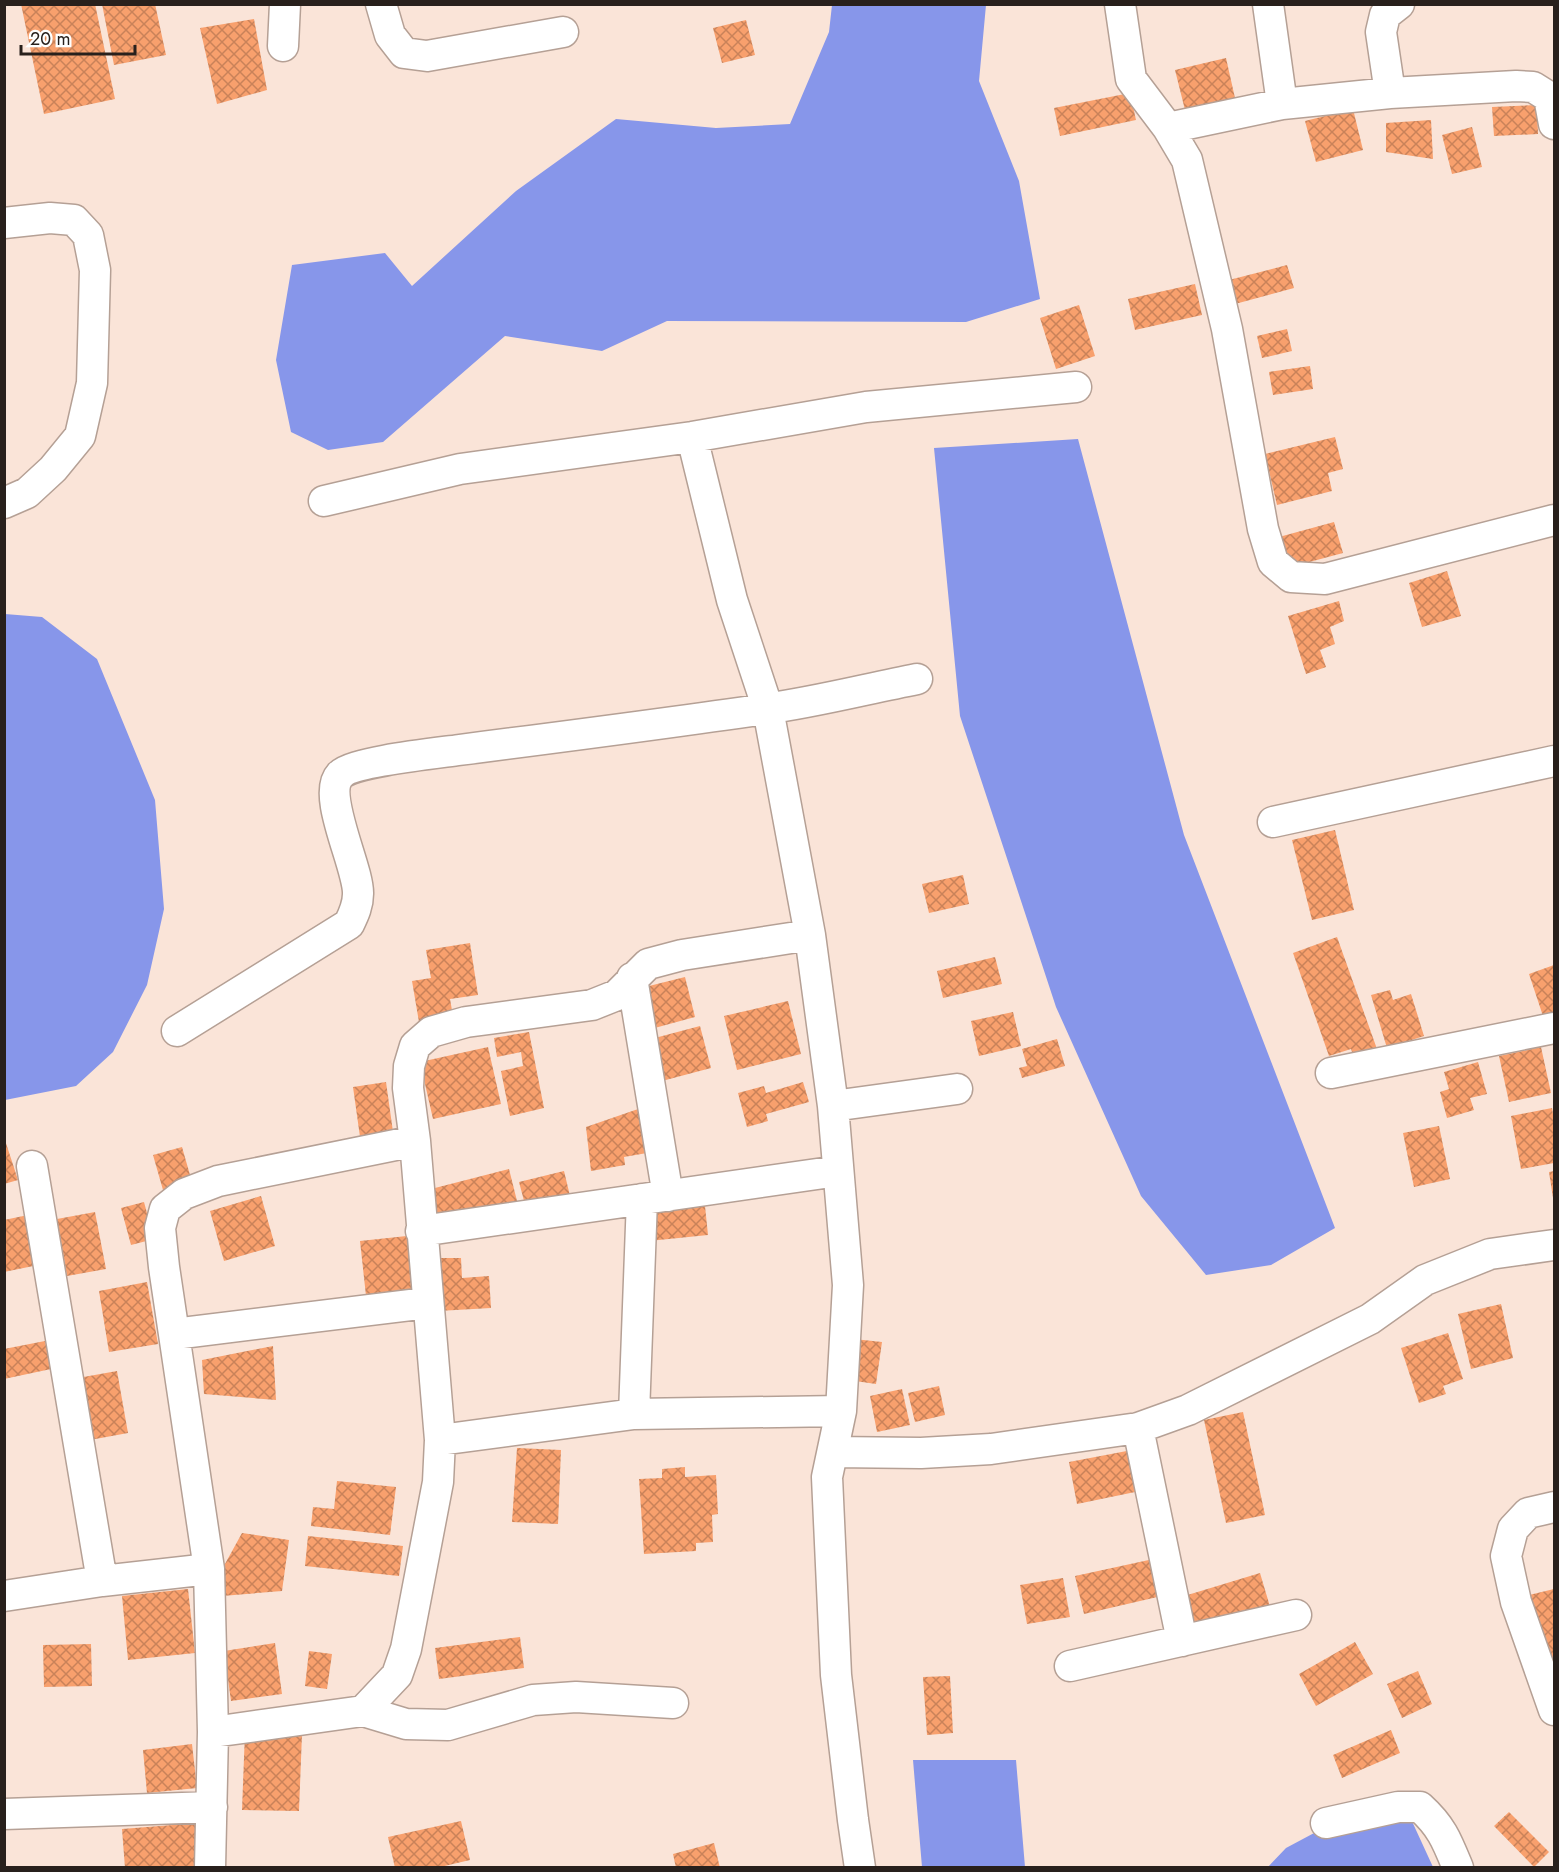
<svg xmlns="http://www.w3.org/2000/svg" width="1559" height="1872" viewBox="0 0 1559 1872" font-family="Jost,sans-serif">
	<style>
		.water { fill: #8796ea }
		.building { fill: url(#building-cross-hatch) }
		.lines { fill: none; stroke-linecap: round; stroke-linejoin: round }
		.minor-casing { stroke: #b5a095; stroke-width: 33 }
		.minor { stroke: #fff; stroke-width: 30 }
	</style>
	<defs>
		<pattern id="building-cross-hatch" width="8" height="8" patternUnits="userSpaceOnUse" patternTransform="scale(1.5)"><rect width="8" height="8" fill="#f8a06d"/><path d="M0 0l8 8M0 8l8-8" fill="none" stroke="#c98259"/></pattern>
	</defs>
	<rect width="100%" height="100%" fill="#fae4d8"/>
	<!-- water -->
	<path class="water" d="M832 5H986L979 81 1019 181 1040 299 966 322 667 321 602 351 505 336 383 442 328 450 291 432 276 360 292 265 385 253 412 286 516 191 616 119 716 128 790 124 829 32Z
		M1078 439 1184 835 1335 1228 1271 1265 1206 1275 1141 1196 1056 1007 960 716 934 448Z
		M5 614 42 617 97 659 155 800 164 909 147 985 113 1052 76 1086 5 1100Z
		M913 1760H1016L1025 1867H922Z
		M1410 1817 1433 1867 1267 1868 1286 1848 1316 1832Z"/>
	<!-- building -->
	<path class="building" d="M21 4H95L115 99 44 114Z
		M102 4H155L166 55 114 65Z
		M254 19 267 90 217 104 200 28Z
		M746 20 755 55 722 63 713 28Z
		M1226 58 1235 98 1185 110 1175 70Z
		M1130 93 1136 120 1060 136 1054 108Z
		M1537 105 1538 134 1494 136 1492 107Z
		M1353 109 1363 150 1316 162 1305 121Z
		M1431 120 1433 159 1386 152V123Z
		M1472 127 1482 167 1452 174 1442 135Z
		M1287 265 1294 288 1235 304 1229 280Z
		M1195 284 1202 315 1135 330 1128 299Z
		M1079 305 1095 356 1056 369 1040 318Z
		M1287 329 1292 351 1262 358 1257 336Z
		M1310 366 1313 389 1273 395 1269 372Z
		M1335 437 1343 469 1328 473 1332 491 1277 505 1265 454Z
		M1334 522 1343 553 1287 568 1279 537Z
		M1447 571 1461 616 1422 627 1409 583Z
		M1339 601 1344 621 1330 627 1335 644 1320 650 1326 667 1306 674 1288 616Z
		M1335 830 1354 910 1312 920 1292 840Z
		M963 875 969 904 929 913 922 884Z
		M1337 937 1377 1049 1354 1058 1351 1049 1329 1056 1293 953Z
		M470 943 478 995 450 999 453 1016 419 1022 412 981 431 978 426 950Z
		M995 957 1002 984 943 998 937 971Z
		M1554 965V1016L1544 1019 1529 974Z
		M685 977 695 1017 651 1029 641 988Z
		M1390 990 1393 1000 1411 994 1424 1036 1387 1048 1371 995Z
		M788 1001 801 1054 737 1070 724 1016Z
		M1013 1012 1021 1046 979 1056 971 1021Z
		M700 1026 711 1068 662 1081 651 1039Z
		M529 1032 544 1108 510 1116 501 1071 523 1066 521 1052 497 1057 494 1038Z
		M1057 1039 1065 1066 1022 1078 1019 1068 1027 1066 1022 1049Z
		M488 1047 501 1104 433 1119 420 1062Z
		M1541 1047 1551 1093 1509 1102 1499 1056Z
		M1478 1062 1487 1094 1470 1098 1474 1110 1447 1118 1440 1092 1449 1089 1444 1072Z
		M386 1082 394 1139 361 1144 353 1087Z
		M803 1082 809 1102 766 1114 768 1121 747 1127 738 1093 764 1086 766 1093Z
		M641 1108 647 1153 624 1157 625 1165 591 1171 586 1127Z
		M1552 1108 1554 1119V1163L1521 1169 1511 1116Z
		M1439 1126 1450 1179 1414 1187 1403 1133Z
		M4 1137 18 1180 4 1184Z
		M182 1147 192 1182 163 1190 153 1155Z
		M509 1169 518 1205 440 1225 431 1189Z
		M564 1171 571 1200 527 1212 519 1182Z
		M1554 1171V1198H1553L1549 1172Z
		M261 1196 275 1246 224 1261 210 1211Z
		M144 1202 154 1239 131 1245 121 1208Z
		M705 1206 708 1235 649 1241 646 1213Z
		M95 1212 106 1269 67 1276 57 1219Z
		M33 1214 43 1264 4 1272V1220Z
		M416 1235 417 1299 367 1305 360 1241Z
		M436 1258H461L462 1278 489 1276 491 1308 438 1311Z
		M147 1282 158 1344 109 1352 99 1291Z
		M1501 1304 1513 1358 1471 1369 1458 1314Z
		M1448 1333 1463 1379 1443 1386 1446 1394 1419 1403 1401 1348Z
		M854 1339 882 1342 876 1384 848 1380Z
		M45 1341 51 1369 4 1379V1349Z
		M273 1346 276 1400 204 1394 202 1360Z
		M117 1371 128 1433 90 1440 78 1378Z
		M939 1386 945 1415 915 1422 908 1393Z
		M902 1389 910 1425 877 1432 870 1396Z
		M1243 1412 1265 1515 1226 1523 1204 1420Z
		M517 1448 561 1450 558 1524 512 1522Z
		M1132 1450 1140 1491 1077 1504 1069 1462Z
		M685 1467V1477L716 1475 718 1514 712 1515 713 1542 696 1543V1551L644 1554 639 1479 662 1478V1469Z
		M337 1481 396 1487 390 1535 311 1526 313 1507 334 1509Z
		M242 1533 289 1540 282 1591 222 1596 220 1573Z
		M308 1536 403 1546 399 1576 305 1566Z
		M1158 1558 1166 1595 1084 1614 1075 1576Z
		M1260 1573 1271 1610 1193 1634 1181 1597Z
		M1063 1578 1070 1617 1027 1624 1020 1585Z
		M188 1589 195 1653 128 1660 122 1596Z
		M1554 1589V1657L1541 1660 1525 1596Z
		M520 1637 524 1668 439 1679 435 1648Z
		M1355 1642 1373 1674 1316 1706 1299 1674Z
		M275 1643 282 1694 231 1701 224 1651Z
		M91 1644 92 1686 44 1687 43 1645Z
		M309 1651 332 1654 327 1689 305 1686Z
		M1418 1671 1432 1704 1402 1718 1387 1684Z
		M950 1676 953 1733 927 1735 923 1677Z
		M1391 1730 1400 1753 1342 1778 1333 1755Z
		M245 1732 302 1734 299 1811 242 1810Z
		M192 1744 197 1788 147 1793 143 1750Z
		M1509 1812 1549 1852 1534 1867 1494 1826Z
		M461 1821 470 1860 436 1868H395L388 1837Z
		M198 1823 201 1868H125L122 1829Z
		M714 1843 720 1868H676L673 1854Z"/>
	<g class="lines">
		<!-- minor casing -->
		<g class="minor-casing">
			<path id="minor" d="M381 4 390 35 404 53 427 56 563 32
				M1120 4 1131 79 1168 128 1187 160 1227 329 1263 529 1273 562 1291 577 1325 579 1554 520
				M1268 4 1282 104 1390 93 1516 86 1533 87 1549 97 1554 124
				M283 46 285 4
				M1390 93 1381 32 1385 15 1399 4
				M1168 128 1282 104
				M4 223 50 218 74 220 88 235 95 270 92 383 80 436 53 469 27 493 4 503
				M692 437 732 600 768 709 810 935 833 1106 848 1285 841 1411 827 1477 836 1675 853 1820 860 1868
				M324 501 460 469 692 437 866 407 1076 387
				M1273 822 1554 761
				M632 978 668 1196
				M177 1031 349 924C354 914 358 905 358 894 359 868 321 795 340 775 351 762 438 753 459 750 561 737 663 724 765 709 816 702 866 689 917 679
				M1331 1073 1554 1028
				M833 1106 957 1089
				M32 1166 102 1581
				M421 1231 838 1171
				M174 1334 427 1303
				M634 1414 642 1199
				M1138 1428 1182 1641
				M440 1440 634 1414 841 1411
				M833 1452 921 1453 991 1449 1138 1428 1188 1410 1370 1319 1425 1280 1490 1254 1554 1245
				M1554 1507 1528 1513 1513 1529 1506 1556 1516 1602 1554 1710
				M209 1569 164 1267 160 1228 165 1209 184 1194 218 1181 415 1141
				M4 1596 102 1581 209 1569 213 1732 210 1868
				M1070 1666 1296 1615
				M363 1711 406 1724 448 1725 533 1700 576 1697 673 1703
				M213 1732 363 1711 397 1675 406 1649 438 1482 440 1440 415 1141 408 1088 409 1066 415 1046 431 1032 466 1022 592 1005 617 995 648 964 682 955 810 935
				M4 1814 212 1807
				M1326 1823 1398 1807H1420C1442 1827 1447 1841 1458 1868"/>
		</g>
		<!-- minor -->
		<use href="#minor" class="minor"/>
	</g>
	<!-- border -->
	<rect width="1559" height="1872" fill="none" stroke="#28201c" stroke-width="12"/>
	<!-- scale -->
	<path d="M21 45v9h114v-9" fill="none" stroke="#28201c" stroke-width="3"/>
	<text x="30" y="45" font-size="18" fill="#28201c" stroke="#ffffff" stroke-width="4.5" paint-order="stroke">20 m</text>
</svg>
